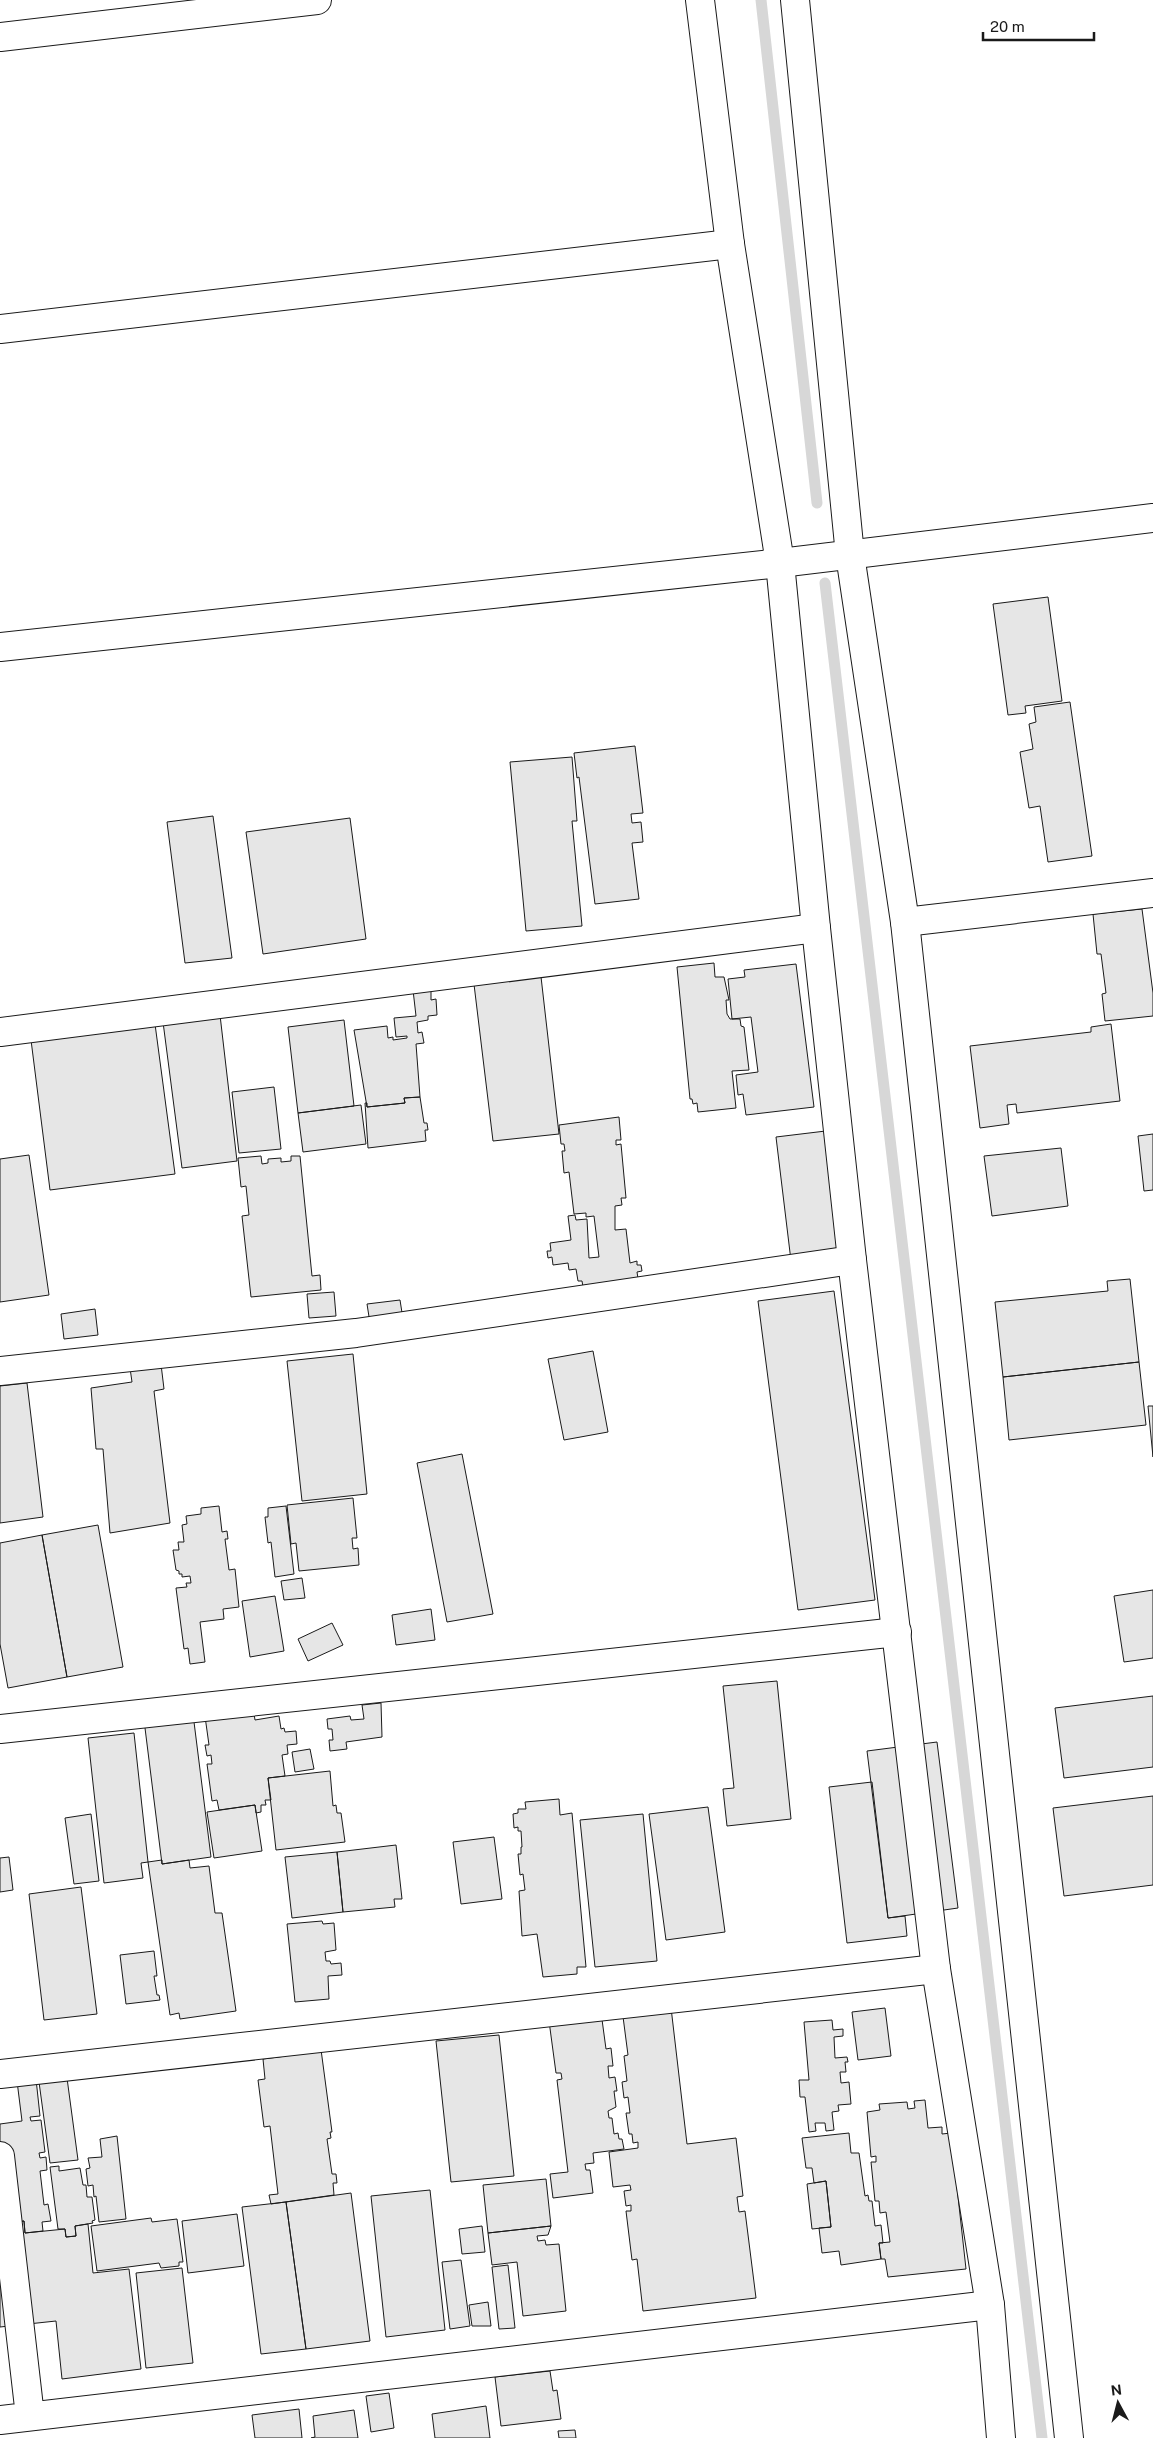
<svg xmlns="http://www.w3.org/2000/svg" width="1153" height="2438" viewBox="0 0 1153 2438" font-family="'Public Sans',sans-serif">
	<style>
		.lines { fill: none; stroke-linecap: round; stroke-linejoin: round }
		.stream { stroke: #d7d7d7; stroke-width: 11 }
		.building { fill: #e6e6e6; stroke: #1a1a1a }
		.minor-casing { stroke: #1a1a1a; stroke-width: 30 }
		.tertiary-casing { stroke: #1a1a1a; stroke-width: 30 }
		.minor { stroke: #fff; stroke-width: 28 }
		.tertiary { stroke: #fff; stroke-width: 28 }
	</style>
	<rect width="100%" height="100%" fill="#fff"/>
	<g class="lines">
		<!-- stream -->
		<path class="stream" d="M761 0 817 503
			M825 583 1042 2438"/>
	</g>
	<!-- building -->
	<path class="building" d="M1048 597 1062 701 1025 706 1026 713 1008 715 993 604Z
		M1070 702 1092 856 1048 862 1040 806 1029 808 1020 752 1033 749 1029 724 1036 722 1034 707Z
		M635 746 643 813 631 814 632 823 641 822 643 842 632 843 639 899 595 904 579 777 577 778 574 753Z
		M572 757 577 821H572L582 926 526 931 510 762Z
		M213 816 232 958 185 963 167 822Z
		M350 818 366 939 263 954 246 832Z
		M1142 909 1153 993V1016L1105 1021 1102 994 1106 993 1101 954H1097L1093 914Z
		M714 963 715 977H724L729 1000H726L727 1014 730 1019H740L741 1026 744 1027 749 1070 732 1071 736 1108 698 1112 697 1103 693 1104 692 1099H690L677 967Z
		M796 964 814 1107 746 1115 743 1094 738 1095 736 1075 758 1072 751 1017 732 1019 728 979 745 977 744 970Z
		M540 968 559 1134 493 1141 473 976Z
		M431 989V1000L436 999 437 1015 428 1016V1020L417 1022 418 1033 422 1032 424 1043 416 1044 420 1097 404 1098 405 1103 367 1107 354 1030 387 1026 388 1038 393 1037V1040L407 1038V1036L396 1037 394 1018 416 1016 413 990Z
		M220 1015 237 1161 182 1168 163 1022Z
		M344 1020 354 1106 298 1113 288 1027Z
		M155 1024 175 1174 50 1190 31 1040Z
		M1111 1024 1120 1101 1017 1113 1016 1104 1007 1105 1009 1124 980 1128 970 1046 1091 1032V1027Z
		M274 1087 281 1149 239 1153 232 1092Z
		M420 1097 424 1123H427L428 1130H425L426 1141 368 1148 365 1103H367V1107L405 1103 404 1098Z
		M361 1105 366 1144 303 1152 298 1113Z
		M619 1117 621 1140H616V1145L621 1144 626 1198H621L622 1205 615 1206V1230L626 1229 630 1263 637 1261V1265H641L642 1271 637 1272 639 1285 583 1287 582 1281H578L576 1269 569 1270 568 1263 553 1265 552 1257 548 1258 547 1251H551L550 1243 571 1240 568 1216 575 1215 576 1220 587 1219 589 1258 599 1257 594 1216 586 1217V1213L574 1214 569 1172 564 1173 562 1151H565L564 1144H561L559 1125Z
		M834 1130 850 1262 792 1269 776 1137Z
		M1153 1134V1190L1144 1191 1138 1136Z
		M1061 1148 1068 1206 992 1216 984 1156Z
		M29 1155 49 1295 0 1302V1159Z
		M261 1156 262 1164 268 1163V1159L281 1158V1162L291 1161V1156H300L312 1276 320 1275 321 1290 251 1297 242 1216 249 1215 246 1186 241 1187 238 1158Z
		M1130 1279 1139 1362 1003 1377 995 1302 1108 1291 1107 1281Z
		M834 1291 875 1600 798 1610 758 1301Z
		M334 1292 336 1316 309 1318 307 1294Z
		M400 1300 403 1319 370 1323 367 1304Z
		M95 1309 98 1335 64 1339 61 1314Z
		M593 1351 608 1432 564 1440 548 1359Z
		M353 1354 367 1494 302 1501 287 1361Z
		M160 1356 164 1389 154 1391 170 1523 110 1533 103 1449H96L91 1388 132 1382 129 1361Z
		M1139 1362 1146 1425 1009 1440 1003 1377Z
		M27 1383 43 1517 0 1523V1386Z
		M1148 1406H1153V1457Z
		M462 1454 493 1614 447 1622 417 1463Z
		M353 1498 357 1538H352L353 1549 358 1548 359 1565 299 1571 296 1543 291 1544 287 1505Z
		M219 1506 222 1532 227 1531 228 1539H225L229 1570 235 1569 239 1607 223 1609 224 1619 200 1622 205 1662 190 1664 188 1648 184 1649 176 1588 187 1587 186 1583H191L190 1576 182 1577V1574H179V1571L176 1570 173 1550H179L178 1542H184L182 1525 187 1524 186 1516 201 1514V1508Z
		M286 1506 294 1574 275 1577 271 1542 268 1543 265 1517H268V1508Z
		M98 1525 123 1667 67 1677 42 1535Z
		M42 1535 67 1677 8 1688 0 1644V1543Z
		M302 1578 305 1598 284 1600 281 1581Z
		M1153 1590V1658L1124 1662 1114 1596Z
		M275 1596 284 1651 250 1657 242 1601Z
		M431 1609 435 1640 396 1645 392 1615Z
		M332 1623 343 1645 308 1661 298 1639Z
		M777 1681 791 1819 727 1826 723 1789 734 1788 723 1686Z
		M251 1695 255 1720 279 1716 281 1729 284 1728 285 1732 296 1731 297 1744 287 1745 288 1754 282 1755 285 1776 268 1778 271 1800H265L266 1805H261V1812L256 1813 255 1805 219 1810 217 1800 212 1801 207 1764H212L211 1755 207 1756 205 1745H209L203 1702Z
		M1153 1696V1767L1064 1778 1055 1708Z
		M381 1703 382 1737 346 1742 347 1749 330 1751 329 1740H333L332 1729H328L327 1719 350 1716 351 1720 364 1719 362 1705Z
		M193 1714 211 1857 162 1864 144 1720Z
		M134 1733 148 1862 141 1863 143 1878 104 1883 88 1738Z
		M937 1742 958 1908 888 1918 867 1751Z
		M310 1749 314 1769 295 1772 292 1752Z
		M330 1771 333 1806 336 1805 337 1813H341L345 1842 276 1850 268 1778Z
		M872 1782 888 1918 905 1916 907 1936 847 1943 829 1787Z
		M1153 1796V1885L1064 1896 1053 1808Z
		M559 1799 560 1815 572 1813 586 1967H577V1974L543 1977 537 1934 522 1936 519 1891 525 1890 523 1874 520 1875 518 1854H521V1847H522L521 1831H518V1827L514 1828 513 1814 518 1813V1809H526L525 1802Z
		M255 1805 262 1851 214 1858 207 1812Z
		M708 1807 725 1932 666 1940 649 1814Z
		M91 1814 99 1881 74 1884 65 1818Z
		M643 1814 657 1961 595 1967 580 1820Z
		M494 1837 502 1899 461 1904 453 1842Z
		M396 1845 402 1899H394L395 1907 343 1912 337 1852Z
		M337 1852 343 1912 292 1918 285 1857Z
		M9 1857 13 1890 0 1892V1858Z
		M162 1860V1864L189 1860 190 1868 209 1866 215 1913H222L236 2011 180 2019 179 2013 170 2015 148 1862Z
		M81 1887 97 2014 44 2020 29 1894Z
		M322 1921 323 1924 334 1923 336 1950 325 1952 326 1961H330L331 1964 341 1963 342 1975 328 1976 329 1999 295 2002 287 1924Z
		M154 1951 157 1976H154L157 1995H159L160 2000 126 2004 120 1955Z
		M670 1999 687 2144 736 2138 743 2196 737 2197 739 2212 745 2211 756 2298 643 2311 637 2259 632 2260 626 2211H631V2205L626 2206 624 2191 631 2190 630 2185 613 2187 609 2152 638 2148V2142L633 2143 632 2134H629L626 2113H630L628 2097 624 2098 622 2082 627 2081 624 2056 628 2055 622 2009Z
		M547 2006 601 2012 606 2049 611 2048 613 2066H608L609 2078 615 2077 617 2091H614L616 2107 608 2111 609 2118H612L614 2134 618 2133 619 2139H622L624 2149 593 2153 594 2163 585 2164 586 2170H590L593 2193 553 2198 550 2174 568 2172 557 2080 562 2079 561 2073H556Z
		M885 2008 891 2056 858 2060 852 2012Z
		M832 2020 833 2030 843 2029V2036L834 2037 835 2058 847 2057 848 2062H845L846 2072H840L841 2083 849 2082 851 2104 838 2105 839 2111 832 2112 834 2130 826 2131 825 2123H815L816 2131 809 2132 805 2097H800L799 2080H809L804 2022Z
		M499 2035 514 2176 451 2182 436 2041Z
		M320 2042 332 2132H330L331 2138 327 2139 332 2174H336L337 2183H333L334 2195 271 2204 269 2195 278 2194 270 2126 264 2127 258 2080 265 2079 263 2059 286 2056 285 2046Z
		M67 2078 78 2160 50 2163 39 2082Z
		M36 2079 40 2116 30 2117 31 2121 41 2120 45 2152 39 2153 40 2158 46 2157 47 2170 40 2171 44 2205 48 2204 51 2221 42 2222 43 2231 25 2233 24 2221 0 2224V2124L22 2121 17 2081Z
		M925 2100 928 2128 942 2127V2134L951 2133 966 2269 888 2277 885 2259H881L879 2243 890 2242 886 2212 880 2213 879 2201H875L871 2162H876V2156L871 2157 867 2112 880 2110 879 2104 907 2102 908 2109 915 2108 914 2101Z
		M849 2133 851 2153H859L865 2196 868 2195 869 2201H872L875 2226 881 2225 883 2243H879L881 2259 841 2265 839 2251 822 2253 819 2228 831 2227 826 2181 814 2183 812 2168H806L802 2138Z
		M117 2136 126 2219 99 2222 96 2196 94 2197 93 2185 88 2186 86 2169 90 2168 88 2158 102 2157 100 2139Z
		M59 2166V2171L80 2168 83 2185H86L87 2197H92L95 2220 92 2221 93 2223 75 2226 76 2236 66 2237 65 2229H58L50 2167Z
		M546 2179 551 2226 488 2233 483 2185Z
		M826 2181 831 2227 812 2229 807 2184Z
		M430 2190 445 2330 386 2337 371 2196Z
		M351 2193 370 2341 306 2349 286 2202Z
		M286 2202 306 2349 261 2354 242 2207Z
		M237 2214 244 2266 188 2273 182 2221Z
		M151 2218 152 2222 177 2219 183 2262H179V2266L161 2268 159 2263 97 2271 91 2226Z
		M24 2221 25 2233 65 2229 66 2237 76 2236 75 2226 88 2224 93 2273 129 2269 141 2369 62 2379 56 2321 0 2327V2224Z
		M482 2226 485 2252 462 2254 459 2229Z
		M551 2226 548 2235 537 2236 538 2241 545 2240 546 2245 559 2244 566 2311 523 2316 517 2262 492 2265 488 2233Z
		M461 2260 470 2326 450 2329 442 2262Z
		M508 2265 515 2328 499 2329 492 2267Z
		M182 2268 193 2363 146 2368 136 2273Z
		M488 2302 491 2326H472L469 2305Z
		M550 2371 553 2391 557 2390 561 2419 501 2426 495 2377Z
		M389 2393 394 2428 371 2432 366 2396Z
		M486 2406 490 2438H435L432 2414Z
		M299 2409 302 2438H255L252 2415Z
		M354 2410 358 2438H311L315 2437 313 2416Z
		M575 2430 576 2438H559L558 2431Z"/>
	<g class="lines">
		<!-- minor casing -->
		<g class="minor-casing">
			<path id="minor" d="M0 37 317 0
				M0 329 730 244
				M0 647 780 563 1153 518
				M905 922 1153 893
				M0 1032 816 928
				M0 1371 356 1333 852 1260
				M0 1729 897 1632
				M0 2074 936 1969
				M0 2156 30 2416
				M0 2420 990 2305"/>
		</g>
		<!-- tertiary casing -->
		<g class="tertiary-casing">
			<path id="tertiary" d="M700 0 730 244 780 563 816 928 852 1260 936 1969 990 2305 1001 2438
				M795 0 850 555 905 922 1069 2438"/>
		</g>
		<!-- minor -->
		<use href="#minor" class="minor"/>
		<!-- tertiary -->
		<use href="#tertiary" class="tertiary"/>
	</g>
	<!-- north arrow -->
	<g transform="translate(1118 2403) rotate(353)" stroke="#ffffff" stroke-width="4" paint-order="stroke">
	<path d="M0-4L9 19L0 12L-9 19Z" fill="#1a1a1a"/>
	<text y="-8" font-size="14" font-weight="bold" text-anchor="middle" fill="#1a1a1a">N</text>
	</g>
	<!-- scale -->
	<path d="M983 32v8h111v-8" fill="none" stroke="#1a1a1a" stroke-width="2.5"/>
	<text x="990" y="32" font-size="15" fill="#1a1a1a" stroke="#ffffff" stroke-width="4" paint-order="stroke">20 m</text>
</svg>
